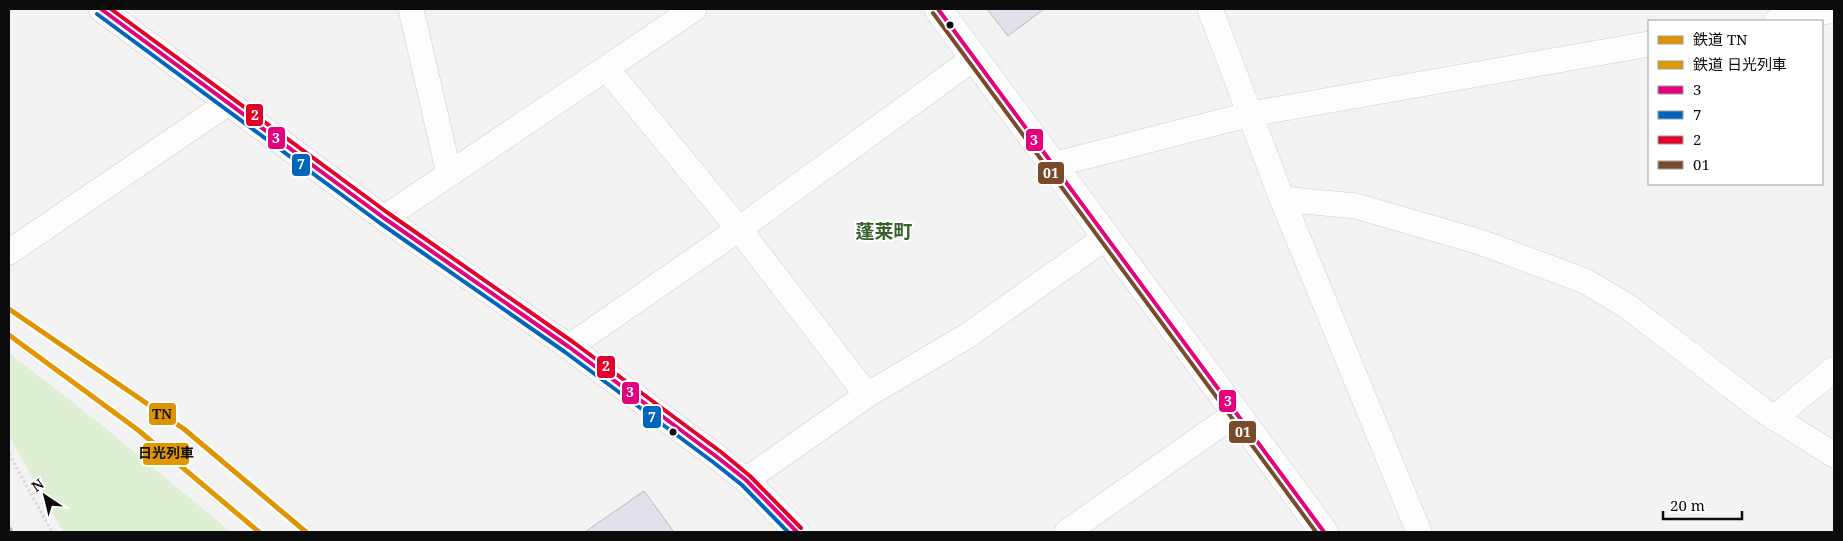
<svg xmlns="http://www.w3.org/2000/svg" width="1843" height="541" viewBox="0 0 1843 541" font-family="'Noto Serif','Noto Sans JP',serif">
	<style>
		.green { fill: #dfefd3 }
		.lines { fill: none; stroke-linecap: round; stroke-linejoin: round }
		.stream { stroke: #9cc1dc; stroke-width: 8 }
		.building { fill: #e1e0eb; stroke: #bababb }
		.minor-casing { stroke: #cfcfd0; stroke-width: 26 }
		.highway-casing { stroke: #cfcfd0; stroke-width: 29 }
		.path { stroke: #d8d8d8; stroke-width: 3; stroke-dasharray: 2.5 2.5; stroke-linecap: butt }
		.minor { stroke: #fdfdfd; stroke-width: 25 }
		.highway { stroke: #fdfdfd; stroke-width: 28 }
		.bus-1-casing { stroke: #fff; stroke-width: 8 }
		.bus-2-casing { stroke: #fff; stroke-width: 8 }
		.bus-3-casing { stroke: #fff; stroke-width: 8 }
		.bus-4-casing { stroke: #fff; stroke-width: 8 }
		.bus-1 { stroke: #e5007d; stroke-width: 4 }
		.bus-2 { stroke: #0065bd; stroke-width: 4 }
		.bus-3 { stroke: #e4002b; stroke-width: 4 }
		.bus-4 { stroke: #7a4b2a; stroke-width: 4 }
		.rail-1-casing { stroke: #fff; stroke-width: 9 }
		.rail-2-casing { stroke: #fff; stroke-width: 9 }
		.rail-1 { stroke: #de9401; stroke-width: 5 }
		.rail-2 { stroke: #e09701; stroke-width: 5 }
		.bus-dot { fill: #0c0c0d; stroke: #fff; stroke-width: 2 }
		.labels { text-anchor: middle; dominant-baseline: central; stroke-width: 4.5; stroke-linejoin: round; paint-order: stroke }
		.quarter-label { font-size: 19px; font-weight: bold; fill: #346128; stroke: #fff }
		.line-badge { stroke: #fff; stroke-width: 2 }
		.badge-label { font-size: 14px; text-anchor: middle; font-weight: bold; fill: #fff }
		.pale-badge-label { font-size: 14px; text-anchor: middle; font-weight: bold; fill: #111 }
	</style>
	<rect width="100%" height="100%" fill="#f3f3f4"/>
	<!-- green -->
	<path class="green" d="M9 353 98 422 231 532H63L9 436Z"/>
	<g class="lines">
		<!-- stream -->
		<path class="stream" d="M9 531V532"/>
	</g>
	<!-- building -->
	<path class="building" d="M987 9H1044L1008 36Z
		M644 491 674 532H585Z"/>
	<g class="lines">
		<!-- minor casing -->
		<g class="minor-casing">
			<path id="minor" d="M101 9 384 218 569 347 717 457 746 480 797 532
				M411 9 449 174
				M1210 9 1282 199 1419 532
				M1777 21 1834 10
				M606 68 739 229 867 395
				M1052 165 1251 114 1649 44
				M1282 199 1356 206 1480 242 1585 281 1627 306 1761 409 1834 455
				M384 218 694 9
				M9 252 228 103
				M569 347 739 229 974 58
				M1774 418 1834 369
				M746 480 867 395 967 336 1105 238
				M1067 532 1235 414"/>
		</g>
		<!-- highway casing -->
		<g class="highway-casing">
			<path id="highway" d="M938 9 1324 532"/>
		</g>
		<!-- path -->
		<path class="path" d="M9 454 52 532"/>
		<!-- minor -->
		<use href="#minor" class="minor"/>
		<!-- highway -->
		<use href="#highway" class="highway"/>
		<!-- bus-1 casing -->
		<g class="bus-1-casing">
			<path id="bus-1" d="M101 9 384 218 569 347 717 457 746 480 797 532
				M938 9 1324 532"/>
		</g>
		<!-- bus-2 casing -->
		<g class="bus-2-casing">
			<path id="bus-2" d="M97 14 380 223 565 352 713 462 742 485 788 532"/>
		</g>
		<!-- bus-3 casing -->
		<g class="bus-3-casing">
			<path id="bus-3" d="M111 9 388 213 573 342 721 452 750 476 801 528"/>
		</g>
		<!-- bus-4 casing -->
		<g class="bus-4-casing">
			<path id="bus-4" d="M933 13 1316 532"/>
		</g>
		<!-- bus-1 -->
		<use href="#bus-1" class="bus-1"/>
		<!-- bus-2 -->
		<use href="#bus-2" class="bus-2"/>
		<!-- bus-3 -->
		<use href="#bus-3" class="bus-3"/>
		<!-- bus-4 -->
		<use href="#bus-4" class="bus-4"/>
		<!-- rail-1 casing -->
		<g class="rail-1-casing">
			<path id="rail-1" d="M9 309 184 429 306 532"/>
		</g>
		<!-- rail-2 casing -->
		<g class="rail-2-casing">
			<path id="rail-2" d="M9 335 138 430 259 532"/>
		</g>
		<!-- rail-1 -->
		<use href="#rail-1" class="rail-1"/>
		<!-- rail-2 -->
		<use href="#rail-2" class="rail-2"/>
	</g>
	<!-- markers -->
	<g class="bus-dot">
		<circle cx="950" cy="25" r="4.5"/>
		<circle cx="673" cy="432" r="4.5"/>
	</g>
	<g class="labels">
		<!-- quarter labels -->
		<g class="quarter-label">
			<text x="884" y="231">蓬莱町</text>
		</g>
	</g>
	<g class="line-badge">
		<rect x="245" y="103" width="19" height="24" rx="5" fill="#e4002b"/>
		<rect x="267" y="126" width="19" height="24" rx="5" fill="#e5007d"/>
		<rect x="1025" y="128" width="19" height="24" rx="5" fill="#e5007d"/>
		<rect x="291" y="153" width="20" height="24" rx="5" fill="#0065bd"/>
		<rect x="1037" y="161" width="28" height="24" rx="5" fill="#7a4b2a"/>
		<rect x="596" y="355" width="20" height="24" rx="5" fill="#e4002b"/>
		<rect x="621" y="381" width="19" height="24" rx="5" fill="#e5007d"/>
		<rect x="1218" y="389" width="19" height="24" rx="5" fill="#e5007d"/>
		<rect x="148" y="402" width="29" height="24" rx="5" fill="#de9401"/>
		<rect x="642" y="405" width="20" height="24" rx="5" fill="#0065bd"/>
		<rect x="1228" y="420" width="29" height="24" rx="5" fill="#7a4b2a"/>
		<rect x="142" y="442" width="48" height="24" rx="5" fill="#e09701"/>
	</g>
	<g class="badge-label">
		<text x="255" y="120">2</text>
		<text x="276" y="143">3</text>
		<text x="1034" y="145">3</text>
		<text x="301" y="169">7</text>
		<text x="1051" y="178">01</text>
		<text x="606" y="371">2</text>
		<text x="630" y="397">3</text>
		<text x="1228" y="406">3</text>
		<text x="652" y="422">7</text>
		<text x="1243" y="437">01</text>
	</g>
	<g class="pale-badge-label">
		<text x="162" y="419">TN</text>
		<text x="166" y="458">日光列車</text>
	</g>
	<!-- border -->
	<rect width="1843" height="541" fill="none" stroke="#0c0c0d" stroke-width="20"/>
	<!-- legend -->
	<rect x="1648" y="20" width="175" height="165" fill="#ffffff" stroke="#9e9e9e"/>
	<rect x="1658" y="36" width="25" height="8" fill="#de9401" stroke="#9e9e9e"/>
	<text x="1693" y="45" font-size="15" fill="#0c0c0d">鉄道 TN</text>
	<rect x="1658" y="61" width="25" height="8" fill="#e09701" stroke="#9e9e9e"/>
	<text x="1693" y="70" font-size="15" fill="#0c0c0d">鉄道 日光列車</text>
	<rect x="1658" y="86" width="25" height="8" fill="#e5007d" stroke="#9e9e9e"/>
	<text x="1693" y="95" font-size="15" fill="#0c0c0d">3</text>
	<rect x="1658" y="111" width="25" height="8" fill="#0065bd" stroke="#9e9e9e"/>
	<text x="1693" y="120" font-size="15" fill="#0c0c0d">7</text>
	<rect x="1658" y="136" width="25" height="8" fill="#e4002b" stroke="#9e9e9e"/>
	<text x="1693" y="145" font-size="15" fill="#0c0c0d">2</text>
	<rect x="1658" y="161" width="25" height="8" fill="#7a4b2a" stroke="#9e9e9e"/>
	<text x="1693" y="170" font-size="15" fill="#0c0c0d">01</text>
	<!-- north arrow -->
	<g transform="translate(45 496) rotate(325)" stroke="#ffffff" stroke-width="4" paint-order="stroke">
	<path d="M0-4L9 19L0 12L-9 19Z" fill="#0c0c0d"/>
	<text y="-8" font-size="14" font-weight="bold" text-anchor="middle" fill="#0c0c0d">N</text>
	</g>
	<!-- scale -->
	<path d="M1663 511v8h79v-8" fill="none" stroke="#0c0c0d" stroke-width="2.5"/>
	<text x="1670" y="511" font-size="15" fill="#0c0c0d" stroke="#ffffff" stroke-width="4" paint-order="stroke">20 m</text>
</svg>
